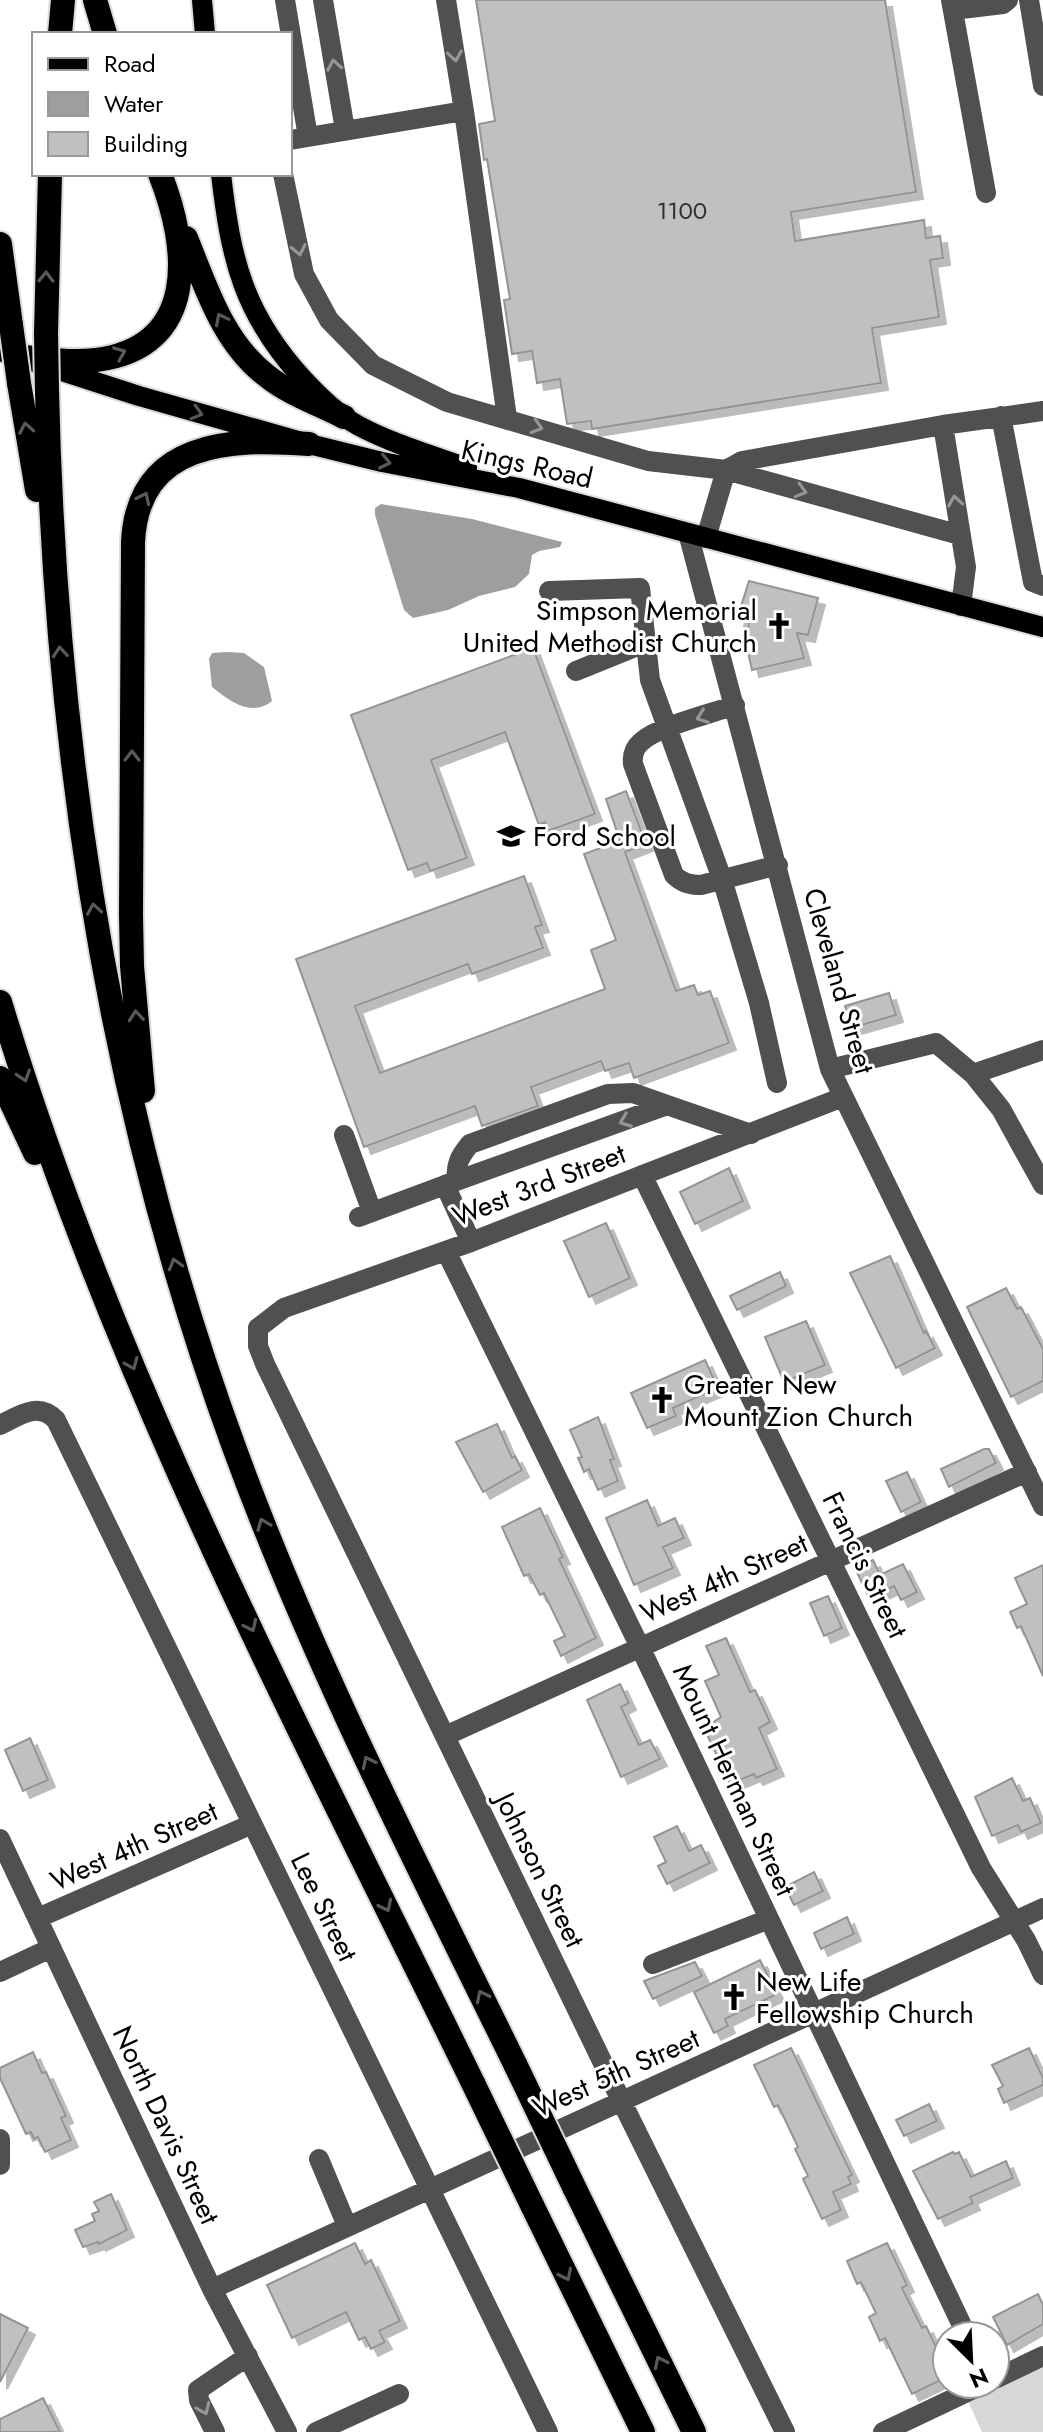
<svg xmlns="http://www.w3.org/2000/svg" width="1043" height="2432" viewBox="0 0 1043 2432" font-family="Jost,sans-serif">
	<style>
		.green { fill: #d7d7d7 }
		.water { fill: #9e9e9e }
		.building { fill: #c0c0c0; stroke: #949494; stroke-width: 2; filter: url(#shadow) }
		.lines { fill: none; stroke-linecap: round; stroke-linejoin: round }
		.major-casing { stroke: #dbdbdb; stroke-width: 24 }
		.highway-casing { stroke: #dbdbdb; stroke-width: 28 }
		.minor { stroke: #505050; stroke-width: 20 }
		.major { stroke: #000; stroke-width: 20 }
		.highway { stroke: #000; stroke-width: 24 }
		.highway-bridge-casing { stroke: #dbdbdb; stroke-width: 28; stroke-linecap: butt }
		.highway-bridge { stroke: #000; stroke-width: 24 }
		.oneway { stroke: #969696 }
		.oneway2 { stroke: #595959 }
		.labels { text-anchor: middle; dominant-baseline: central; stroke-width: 6; stroke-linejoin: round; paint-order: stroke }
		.number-label { font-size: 24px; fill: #303030 }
		.street-label { font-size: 28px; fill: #000; stroke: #fff }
		.poi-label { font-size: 28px; fill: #000; stroke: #fff; text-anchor: start }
	</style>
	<defs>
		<filter id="shadow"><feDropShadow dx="7" dy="7" stdDeviation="0" flood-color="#0004"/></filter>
	</defs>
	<rect width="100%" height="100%" fill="#fff"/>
	<!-- green -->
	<path class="green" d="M1043 2364V2432H982L968 2401Z"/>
	<!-- water -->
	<path class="water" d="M381 504 472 519 562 542 560 547 539 551 532 555 529 574 515 587 479 596 448 610 413 618 404 610 375 515V508Z
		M227 652 244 653 264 667 272 701C251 718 230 701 212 687L209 659 212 653Z"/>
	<!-- building -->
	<path class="building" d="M476 0H885L916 192 791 212 795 241 924 220 926 238 940 236 943 258 930 260 939 317 872 328 881 383 592 429 591 421 567 424 560 379 537 383 532 351 512 354 504 300 510 299 487 159 484 160 479 124 495 121Z
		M749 581 818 598 808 635 797 633 804 658 752 670 746 643 749 622 737 619Z
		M533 648 595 814 548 831 545 822 539 825 505 732 431 760 467 858 430 871 427 863 408 870 351 715Z
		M626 791 646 844 625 852 676 991 694 985 698 995 710 991 729 1043 634 1078 629 1063 605 1071 601 1061 531 1087 538 1106 482 1126 475 1106 364 1147 296 959 524 876 542 925 535 927 543 948 472 974 468 964 355 1006 380 1073 605 989 591 950 616 940 584 854 620 841 606 799Z
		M889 993 896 1015 851 1028 845 1006Z
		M729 1168 743 1201 695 1224 680 1192Z
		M606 1223 630 1278 589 1297 564 1241Z
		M890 1256 924 1333 926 1331 935 1348 896 1368 850 1273Z
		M780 1272 786 1286 737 1310 730 1296Z
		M1006 1288 1017 1309 1021 1307 1043 1349V1381L1011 1397 967 1307Z
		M806 1321 825 1365 784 1382 765 1337Z
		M705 1360 718 1388 673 1408 676 1416 647 1428 631 1393Z
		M598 1417 614 1459 610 1460 618 1481 598 1490 589 1469 584 1472 578 1458 582 1457 570 1430Z
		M497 1424 512 1458 515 1456 522 1470 483 1492 456 1442Z
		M984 1449H989L996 1463 949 1487 941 1469Z
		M907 1472 921 1502 901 1512 886 1481Z
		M647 1500 658 1526 675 1518 684 1538 663 1547 673 1568 634 1585 606 1518Z
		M540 1508 563 1557 559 1559 596 1638 561 1656 554 1641 565 1636 544 1593 540 1595 529 1574 524 1576 502 1527Z
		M873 1560 880 1575 903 1564 917 1592 901 1600 894 1586 869 1598 855 1568Z
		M1043 1565V1676L1021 1626 1017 1628 1010 1612 1027 1604 1015 1578Z
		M828 1596 842 1628 824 1636 810 1603Z
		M726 1638 750 1692 755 1690 770 1722 759 1728 777 1769 756 1778 754 1774 730 1784 704 1728 721 1717 705 1681 719 1675 706 1646Z
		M620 1684 629 1703 621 1707 639 1745 650 1740 660 1759 621 1777 587 1700Z
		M30 1738 48 1780 23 1791 5 1750Z
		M1012 1778 1023 1801 1030 1798 1041 1823 1021 1832 1018 1825 992 1836 975 1797Z
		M677 1826 689 1851 701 1845 710 1863 667 1884 658 1866 666 1862 654 1837Z
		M814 1872 823 1891 794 1905 785 1887Z
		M847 1917 854 1934 821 1949 814 1933Z
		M760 1960 777 1994 725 2019 728 2026 714 2033 694 1992Z
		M695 1962 702 1976 653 1999 644 1981Z
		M791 2048 852 2175 848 2177 851 2184 833 2192 841 2210 822 2219 803 2179 808 2176 795 2149 798 2147 778 2105 774 2107 754 2065Z
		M1029 2048 1043 2078V2085L1004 2103 998 2089 1003 2086 992 2065Z
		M33 2052 42 2073 46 2072 66 2116 61 2118 71 2140 45 2152 38 2137 34 2139 31 2132 26 2134 0 2078V2068Z
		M929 2104 937 2121 904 2136 896 2120Z
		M953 2152 955 2154 959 2152 971 2177 1006 2161 1013 2178 970 2197 973 2203 938 2219 913 2171Z
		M111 2194 127 2230 99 2244 98 2242 83 2247 75 2230 95 2221 92 2214 99 2211 94 2202Z
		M355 2243 365 2264 371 2260 400 2321 379 2331 385 2342 371 2349 365 2337 359 2340 346 2312 292 2338 267 2285Z
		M887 2243 907 2285 902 2288 922 2328 926 2326 947 2370V2377L912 2394 885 2338 880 2341 869 2317 876 2313 861 2282 857 2284 847 2261Z
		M1038 2294 1043 2305V2324L1007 2345 993 2317Z
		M0 2314 28 2328 0 2382Z
		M43 2398 60 2432H0V2419Z"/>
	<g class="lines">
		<!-- major casing -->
		<g class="major-casing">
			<path id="major" d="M202 0 205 34
				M221 174C231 260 243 313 303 379 320 397 337 414 359 426 393 444 431 455 467 468
				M0 351 139 396 309 444 382 462 519 488 1043 627"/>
		</g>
		<!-- highway casing -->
		<g class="highway-casing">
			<path id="highway" d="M95 0 105 34
				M60 34 63 0
				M186 238C206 287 223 343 267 376 289 394 319 404 344 417
				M0 244 11 325
				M46 334 50 174
				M16 356C42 359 70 363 96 360 200 347 189 247 160 174
				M19 383 37 490
				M47 391C55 750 110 1109 234 1447 312 1661 416 1862 516 2066
				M0 1002C114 1380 301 1731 474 2085
				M0 1078 35 1153
				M143 1091 132 966 131 915 133 542C138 441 230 438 309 444
				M574 2187 694 2432
				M532 2205 643 2432"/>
		</g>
		<!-- minor -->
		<path class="minor" d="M285 0 308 137
			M323 0 345 130
			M446 0 464 111
			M951 0 986 193
			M1029 0 1043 86
			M953 10 1003 4 1008 0
			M290 140 464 111 507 418
			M283 174 304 274 329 320 373 365 447 402 648 461 726 470 960 535
			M1001 416 1033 582 1043 586
			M943 425 1043 411
			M688 533 830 1069 1043 1506
			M706 538 726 470 742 461 943 425 966 567 961 606
			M549 591 640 588 650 680 722 879 759 1003 777 1083
			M576 671 645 643
			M735 705C711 714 658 726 641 742 634 748 632 755 633 764L674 875C682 883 690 885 701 885L778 865
			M830 1069 936 1043 973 1074 1001 1109 1043 1185
			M973 1074 1043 1050
			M344 1135 372 1212
			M642 1175 981 1868 1026 1940 1043 1975
			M457 1180C455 1165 460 1156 470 1144L608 1094 633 1093 667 1105
			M359 1217 445 1185
			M471 1242 445 1185 667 1105 751 1134
			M446 1251 640 1647 967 2336
			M0 1425C19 1416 38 1401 56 1420L548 2432
			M445 1736 1027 1472
			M0 1839 212 2289 287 2432
			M38 1918 252 1824
			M653 1964 769 1919
			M0 1972 51 1948
			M0 2139V2165
			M319 2159 347 2226
			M212 2289 1043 1908
			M995 2379 1043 2356
			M215 2432 199 2400 198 2390 248 2356
			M316 2432 399 2394
			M785 2432 615 2088 265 1364 258 1346V1328L284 1308 471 1242 843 1097
			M883 2432 984 2384"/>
		<!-- major -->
		<use href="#major" class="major"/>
		<!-- highway -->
		<use href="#highway" class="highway"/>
		<!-- highway-bridge casing -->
		<g class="highway-bridge-casing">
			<path id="highway-bridge" d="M11 325 19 383
				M46 334 47 391
				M516 2066 574 2187
				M474 2085 532 2205"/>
		</g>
		<!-- highway-bridge -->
		<use href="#highway-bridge" class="highway-bridge"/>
	</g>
	<!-- one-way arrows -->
	<defs><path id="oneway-chevron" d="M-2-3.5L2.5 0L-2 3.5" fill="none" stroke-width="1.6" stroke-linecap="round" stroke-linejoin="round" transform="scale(2)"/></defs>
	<g class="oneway">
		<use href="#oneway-chevron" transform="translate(455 56) rotate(81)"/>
		<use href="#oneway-chevron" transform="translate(334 65) rotate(-100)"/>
		<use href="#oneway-chevron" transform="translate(299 250) rotate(78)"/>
		<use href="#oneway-chevron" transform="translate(537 427) rotate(17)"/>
		<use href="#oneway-chevron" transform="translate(801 491) rotate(16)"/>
		<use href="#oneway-chevron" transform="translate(955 501) rotate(-99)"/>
		<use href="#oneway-chevron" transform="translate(702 717) rotate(160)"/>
		<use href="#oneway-chevron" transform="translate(625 1121) rotate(159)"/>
		<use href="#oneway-chevron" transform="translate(204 2409) rotate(66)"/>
	</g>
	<g class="oneway2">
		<use href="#oneway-chevron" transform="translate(46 277) rotate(-89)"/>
		<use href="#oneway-chevron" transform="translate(221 319) rotate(-117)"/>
		<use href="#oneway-chevron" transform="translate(120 353) rotate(-22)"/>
		<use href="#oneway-chevron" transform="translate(197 413) rotate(16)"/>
		<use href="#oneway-chevron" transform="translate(26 428) rotate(-100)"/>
		<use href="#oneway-chevron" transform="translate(385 462) rotate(12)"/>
		<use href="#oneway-chevron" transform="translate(144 498) rotate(-64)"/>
		<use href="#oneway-chevron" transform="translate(60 652) rotate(-95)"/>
		<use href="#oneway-chevron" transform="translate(132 756) rotate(-90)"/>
		<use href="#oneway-chevron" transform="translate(94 909) rotate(-99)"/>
		<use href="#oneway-chevron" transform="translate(136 1016) rotate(-95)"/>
		<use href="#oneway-chevron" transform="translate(24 1076) rotate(72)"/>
		<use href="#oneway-chevron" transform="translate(175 1264) rotate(-106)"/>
		<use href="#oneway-chevron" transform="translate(132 1364) rotate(67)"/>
		<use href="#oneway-chevron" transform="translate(263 1524) rotate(-112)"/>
		<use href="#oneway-chevron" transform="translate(251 1626) rotate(64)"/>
		<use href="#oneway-chevron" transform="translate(368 1762) rotate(-116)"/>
		<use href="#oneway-chevron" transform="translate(386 1906) rotate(64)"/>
		<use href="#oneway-chevron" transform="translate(482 1996) rotate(-116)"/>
		<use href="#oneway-chevron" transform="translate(566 2275) rotate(64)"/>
		<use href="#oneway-chevron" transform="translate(660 2362) rotate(-116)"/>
	</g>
	<!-- icons -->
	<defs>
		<g id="church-bare" transform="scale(2.16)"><path d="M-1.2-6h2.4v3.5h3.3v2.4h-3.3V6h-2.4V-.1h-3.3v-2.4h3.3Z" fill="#000" stroke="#fff" stroke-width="2.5" paint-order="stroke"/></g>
		<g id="school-bare" transform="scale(2.16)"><path d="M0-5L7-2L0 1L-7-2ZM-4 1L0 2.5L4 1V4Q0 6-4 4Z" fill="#000" stroke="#fff" stroke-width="2.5" paint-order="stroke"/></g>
	</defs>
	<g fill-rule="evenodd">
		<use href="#church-bare" x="779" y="626"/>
		<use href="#school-bare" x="511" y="836"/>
		<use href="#church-bare" x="662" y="1400"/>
		<use href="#church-bare" x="734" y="1997"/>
	</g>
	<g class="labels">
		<!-- number labels -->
		<g class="number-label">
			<text x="682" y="210">1100</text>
		</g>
		<!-- street labels -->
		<g class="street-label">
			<text transform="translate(527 464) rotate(13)">Kings Road</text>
			<text transform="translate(839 981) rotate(74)">Cleveland Street</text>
			<text transform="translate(539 1185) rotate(-21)">West 3rd Street</text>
			<text transform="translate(865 1565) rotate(64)">Francis Street</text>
			<text transform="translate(724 1578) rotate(-24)">West 4th Street</text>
			<text transform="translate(734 1780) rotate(65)">Mount Herman Street</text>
			<text transform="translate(134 1846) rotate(-24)">West 4th Street</text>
			<text transform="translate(540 1870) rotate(64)">Johnson Street</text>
			<text transform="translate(324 1907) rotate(64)">Lee Street</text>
			<text transform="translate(616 2073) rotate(-24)">West 5th Street</text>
			<text transform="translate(166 2125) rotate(65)">North Davis Street</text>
		</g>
		<!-- poi labels -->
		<g class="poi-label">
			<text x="757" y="610" text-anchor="end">Simpson Memorial<tspan x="757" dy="32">United Methodist Church</tspan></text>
			<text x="533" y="836">Ford School</text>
			<text x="684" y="1384">Greater New<tspan x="684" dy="32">Mount Zion Church</tspan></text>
			<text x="756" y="1981">New Life<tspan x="756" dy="32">Fellowship Church</tspan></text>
		</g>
	</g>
	<!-- legend -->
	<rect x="32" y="32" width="260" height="144" fill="#ffffff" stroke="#999999" stroke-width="2"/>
	<rect x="48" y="58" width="40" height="12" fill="#000000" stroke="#999999" stroke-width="2"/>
	<text x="104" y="72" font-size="24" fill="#000000">Road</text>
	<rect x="48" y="92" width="40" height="24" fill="#9e9e9e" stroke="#999999" stroke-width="2"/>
	<text x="104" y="112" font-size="24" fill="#000000">Water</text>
	<rect x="48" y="132" width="40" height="24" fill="#c0c0c0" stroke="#999999" stroke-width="2"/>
	<text x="104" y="152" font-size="24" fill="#000000">Building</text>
	<!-- north arrow -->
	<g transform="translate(971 2360) rotate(156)"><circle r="38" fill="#ffffff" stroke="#999999" stroke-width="2"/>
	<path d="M0-6L14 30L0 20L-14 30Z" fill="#000000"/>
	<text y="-12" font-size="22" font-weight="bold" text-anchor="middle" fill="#000000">N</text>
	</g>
</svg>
